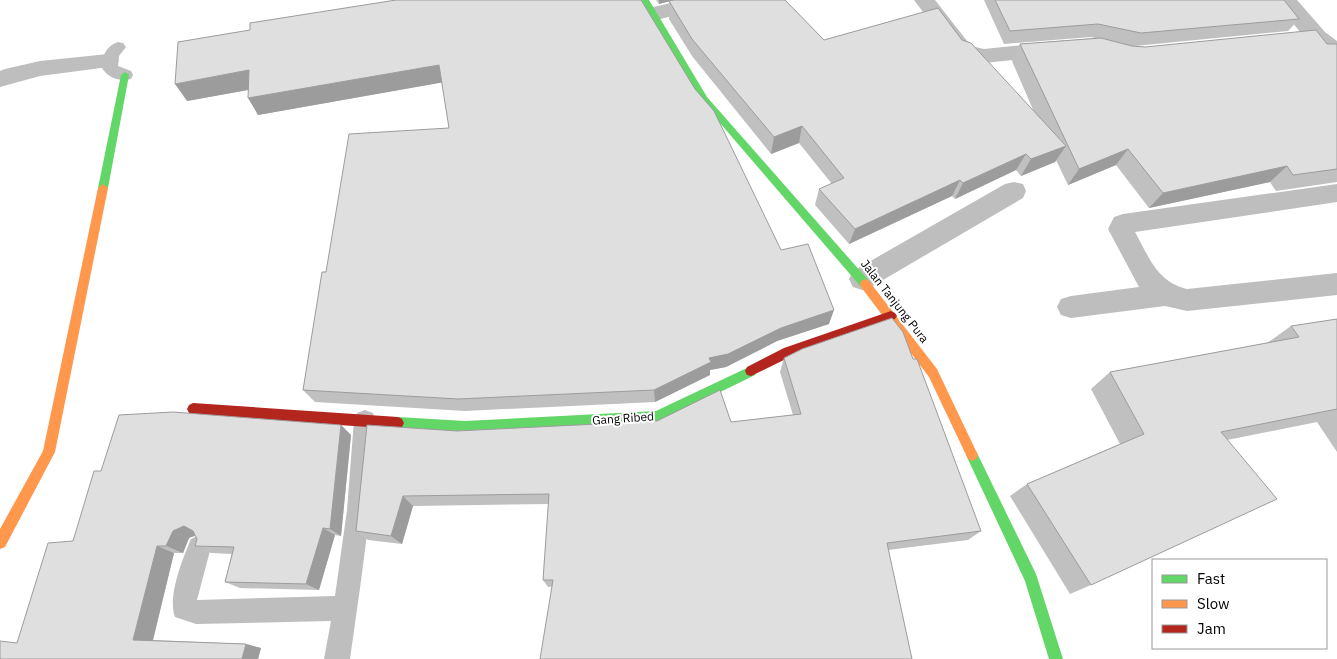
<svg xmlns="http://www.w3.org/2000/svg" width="1337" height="659" viewBox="0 0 1337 659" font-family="'IBM Plex Sans',sans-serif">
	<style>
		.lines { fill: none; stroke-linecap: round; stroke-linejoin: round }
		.lane { fill: #bebebe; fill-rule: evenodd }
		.street { fill: #bebebe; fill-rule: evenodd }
		.fast { fill: #63d668; fill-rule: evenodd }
		.slow { fill: #ff974d; fill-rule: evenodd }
		.jam { fill: #b3261e; fill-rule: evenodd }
		.wall { fill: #c0c0c0 }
		.shaded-wall { fill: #9c9c9c }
		.building { fill: #dfdfdf; stroke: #9c9c9c }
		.labels { text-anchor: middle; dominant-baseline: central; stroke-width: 4; stroke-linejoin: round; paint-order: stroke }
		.street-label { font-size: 12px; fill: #000; stroke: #fff }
	</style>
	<rect width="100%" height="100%" fill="#fff"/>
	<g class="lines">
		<!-- lane -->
		<path class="lane" d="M118 42 123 43 126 47 119 56 118 66 131 71 133 75 131 79C120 82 108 78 102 68 101 57 107 45 118 42Z
			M365 410 373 413C379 428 374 450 373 466 369 531 359 595 350 659H324L331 621 196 624 175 617C167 597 183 558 191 539L199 535 207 539 211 547 197 600 335 596 347 510 354 420 357 413Z"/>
		<!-- street -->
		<path class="street" d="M683 0H721L718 5 652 21 645 19 642 14 645 9Z
			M914 0H935L971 46 984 49 1053 42 1061 44 1064 49 1061 54 1053 56 984 63 956 56Z
			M1276 0H1297L1325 32 1337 41V59C1315 53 1288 19 1276 0Z
			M108 54 116 56 119 61 116 66 40 76 0 87V71L5 69 40 61Z
			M1014 182 1023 184 1026 191 1023 198 871 287 862 290 853 287 849 279 853 271 1005 184Z
			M1337 184V202L1135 232C1149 257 1157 282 1187 289L1337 273V295L1187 311 1165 306 1071 318 1061 315 1057 307 1061 299 1071 296 1139 287 1108 229 1114 217 1123 214Z"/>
		<!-- fast -->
		<path class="fast" d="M641 0H649L707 97 869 281 870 284 869 287H861L701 101Z
			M125 72 129 75 108 188 103 192 98 188 121 75Z
			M751 366 755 367 757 371 755 375 657 423 465 433 398 429 394 427 392 423 394 419 398 417 465 421 656 411Z
			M972 449 976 451 1036 574 1063 659H1049L1025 581 966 455 968 451Z"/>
		<!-- slow -->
		<path class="slow" d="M103 184 108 188 55 452 5 547 0 549V529L43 451 98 188Z
			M865 279 869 281 937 369 976 451 978 455 976 459 972 461 968 459 929 377 861 287 860 284 861 281Z"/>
		<!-- jam -->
		<path class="jam" d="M891 311 895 313 897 316 895 319 792 356 751 376 747 375 745 371 747 367 784 348Z
			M193 403 398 417 402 419 404 423 402 427 398 429 193 415 189 413 187 409 189 405Z"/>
	</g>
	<!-- wall -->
	<path class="wall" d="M396 0 781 250 829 324 777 341 726 367 710 370V375L655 402 465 411 315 402 303 390 326 272 449 128 442 82 258 115 248 90 187 101 250 30Z
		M656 0H785L824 40H962L1034 112 1012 61 1020 44 1095 38 1091 37 1004 44 984 0H1284L1299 19 1288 31 1135 46 1145 47 1337 44V183V182L1276 191 1270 182 1149 208 1116 165 1068 185 1056 160 1055 162 1021 176 1016 170 955 199 952 196 849 244 815 205 819 189 832 184 799 143 771 154 692 56 669 19V1L659 4Z
		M1337 319V452L1317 422 1227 440 1091 585 1070 594 1010 496 1027 484 1120 444 1091 389 1110 372 1267 343 1291 326Z
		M784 358 981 531 968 540 888 550 548 587 543 580 549 504 413 506 402 544 368 540 356 531 457 431 731 422 793 415 780 372Z
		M341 425 351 435 341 536 335 535 319 590 240 588 225 582 232 554 211 553 195 546 197 539 195 536 189 538 183 553H174L153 640 246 644 261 648 258 659H0L17 643 73 541 101 471Z"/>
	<!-- shaded-wall -->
	<path class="shaded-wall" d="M659 0H675L659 4Z
		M439 65 445 82 258 115 248 98Z
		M249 70 259 88 187 101 175 84Z
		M802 126 799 143 771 154 774 137Z
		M1066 146 1055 162 1021 176 1031 159Z
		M1128 149 1116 165 1068 185 1079 169Z
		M1026 154 1016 170 955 199 963 183Z
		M1287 166 1270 182 1149 208 1163 193Z
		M960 180 952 196 849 244 855 229Z
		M834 310 829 324 777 341 726 367 710 370V375L655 402 654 390 709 358 781 328Z
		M341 425 351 435 341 536 330 529Z
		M403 496 413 506 402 544 391 536Z
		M184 526 200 533 189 538 183 553 166 546 173 531Z
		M323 528 335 535 319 590 306 584Z
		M157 546 174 553 152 644 133 640Z
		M246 644 261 648 258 659H242Z"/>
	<!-- building -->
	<path class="building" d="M396 0H641L695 89 714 111 781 250 808 244 834 310 781 328 728 354 709 358 711 362 654 390 458 399 303 390 322 272H326L349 134 449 128 439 65 248 98 249 70 175 84 178 42 250 30V23Z
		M674 0H785L824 40 938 8 962 40 971 43 1066 146 1031 159 1026 154 963 183 960 180 855 229 819 189 844 178 802 126 774 137 692 39 669 1Z
		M995 0H1284L1299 19 1141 33 1098 24 1010 31Z
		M1316 30 1327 44H1337V169L1293 175 1287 166 1163 193 1128 149 1079 169 1020 44 1101 38 1132 46 1145 47Z
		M892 318 903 332 913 359H917L981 531 887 543 912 659H540L553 580H543L549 494 403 496 391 536 356 531 367 425 457 431 657 421 720 390 731 422 801 414 784 358 802 349Z
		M1337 319V409L1221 432 1277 499 1091 585 1027 484 1144 434 1110 372 1299 337 1291 326Z
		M173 412 341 425 330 529 323 528 306 584 225 582 234 547 195 546 197 539 193 531 184 526 173 531 166 546H157L133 640 246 644 242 659H0V641L17 643 48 543 73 541 94 471H101L119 415Z"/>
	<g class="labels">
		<!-- street labels -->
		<g class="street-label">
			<text transform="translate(895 301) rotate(52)">Jalan Tanjung Pura</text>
			<text transform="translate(623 418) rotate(-4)">Gang Ribed</text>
		</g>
	</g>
	<!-- legend -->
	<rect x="1152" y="559" width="175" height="90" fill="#ffffff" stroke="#999999"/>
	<rect x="1162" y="575" width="25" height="8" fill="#63d668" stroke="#999999"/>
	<text x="1197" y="584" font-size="15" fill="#000000">Fast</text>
	<rect x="1162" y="600" width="25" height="8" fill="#ff974d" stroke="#999999"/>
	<text x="1197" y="609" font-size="15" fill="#000000">Slow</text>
	<rect x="1162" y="625" width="25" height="8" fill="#b3261e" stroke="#999999"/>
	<text x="1197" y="634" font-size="15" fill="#000000">Jam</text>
</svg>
